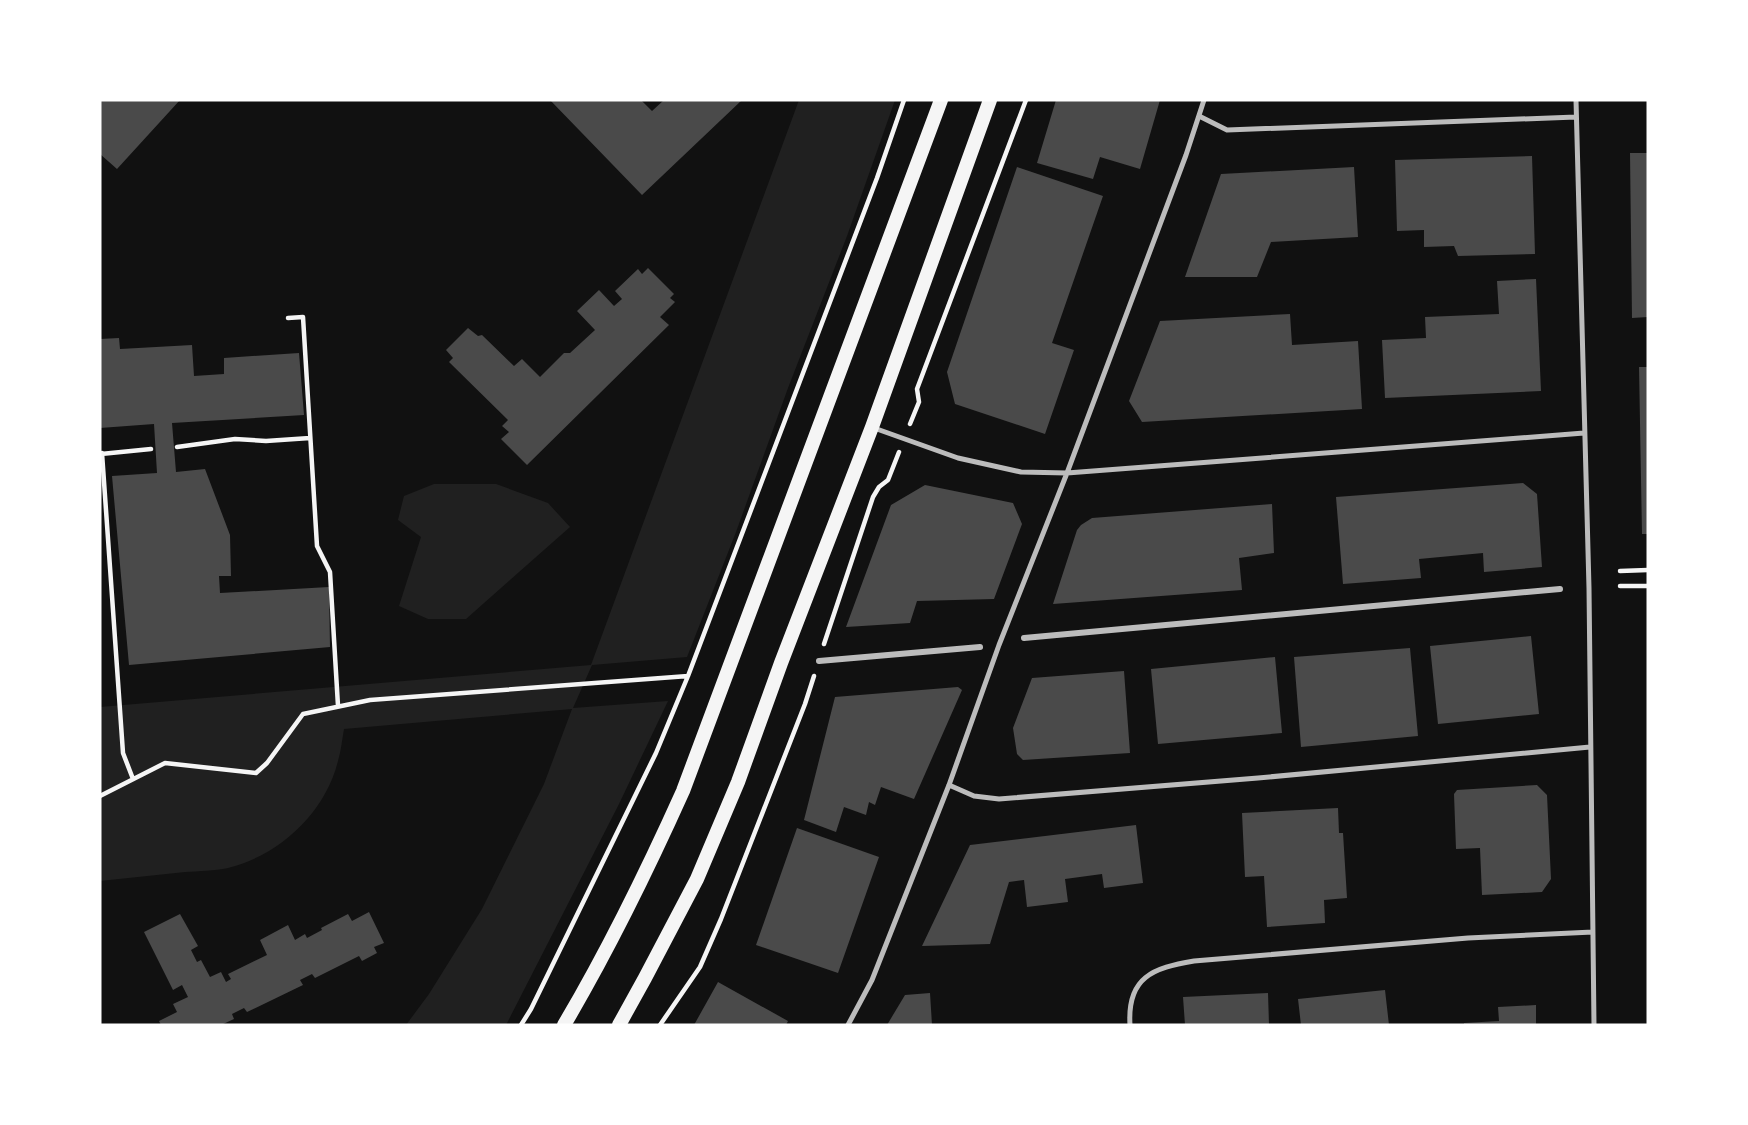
<svg xmlns="http://www.w3.org/2000/svg" width="1748" height="1125" viewBox="0 0 1748 1125" font-family="'DM Sans',sans-serif">
	<style>
		.green { fill: #202020 }
		.building { fill: #4a4a4a }
		.lines { fill: none; stroke-linecap: round; stroke-linejoin: round }
		.path { stroke: #f5f5f5; stroke-width: 4.5 }
		.service { stroke: #bcbcbc; stroke-width: 5 }
		.pedestrian { stroke: #bcbcbc; stroke-width: 6 }
		.secondary { stroke: #f5f5f5; stroke-width: 14 }
	</style>
	<rect width="100%" height="100%" fill="#111"/>
	<!-- green -->
	<path class="green" d="M799 100H895L847 236 788 388 736 532 687 657 592 665 573 708 668 701 619 804 506 1025H406L429 994 482 909 544 784 572 709 344 729C342 740 341 751 338 761 325 813 280 855 228 868 214 871 199 871 185 872 157 875 128 878 100 881V707L591 665Z
		M434 484H496L548 503 570 527 466 619H428L399 606 421 537 398 520 404 496Z"/>
	<!-- building -->
	<path class="building" d="M100 100H180L117 169 100 154Z
		M550 100H641L652 111 664 100H742L642 195Z
		M1056 100H1160L1140 169 1100 157 1093 179 1037 163Z
		M1630 153H1648V317L1632 318Z
		M1532 156 1535 254 1458 256 1454 246 1424 247V230L1397 231 1395 160Z
		M1017 167 1103 196 1052 343 1074 350 1045 434 955 404 947 372Z
		M1354 167 1358 237 1271 242 1257 277H1185L1221 174Z
		M648 268 674 294 670 298 675 302 660 317 669 325 527 465 501 439 509 432 502 426 508 420 449 362 453 358 446 350 468 328 478 336 482 335 514 366 522 359 540 377 564 353H570L595 330 577 311 599 290 614 306 622 299 615 291 638 269 642 274Z
		M1536 279 1541 391 1385 398 1382 340 1426 338 1425 317 1499 314 1497 281Z
		M1290 314 1292 345 1358 341 1362 409 1142 422 1129 401 1160 321Z
		M119 338 120 349 192 345 194 376 224 374V358L299 353 304 415 172 423 176 472 205 469 230 535 231 576H219L220 593 329 587 330 647 129 665 112 476 157 473 154 424 100 428V339Z
		M1639 367H1648V534H1642Z
		M1523 483 1537 494 1542 567 1484 572 1483 553 1419 559 1421 578 1343 584 1336 497Z
		M925 485 1013 503 1022 524 994 599 917 601 910 623 846 627 891 505Z
		M1272 504 1274 553 1239 558 1242 590 1053 604 1077 530 1081 525 1092 518Z
		M1531 636 1539 714 1438 724 1430 646Z
		M1410 648 1418 736 1301 747 1294 657Z
		M1275 657 1282 733 1158 744 1151 669Z
		M1124 671 1130 753 1023 760 1017 754 1013 728 1032 678Z
		M958 687 962 690 914 799 881 787 875 805 869 802 866 815 844 807 836 832 804 820 835 697Z
		M1537 785 1547 795 1551 879 1542 892 1482 895 1480 848 1456 849 1454 794 1457 790Z
		M1338 808 1339 833H1343L1347 898 1324 900 1325 923 1267 927 1264 876 1245 877 1242 813Z
		M1136 825 1143 883 1104 888 1102 874 1065 879 1068 902 1027 907 1024 880 1009 882 990 944 922 946 970 845Z
		M797 828 879 857 838 973 756 945Z
		M369 912 384 943 374 947 377 953 362 961 359 956 315 978 312 974 300 980 303 985 247 1012 244 1008 232 1014 234 1019 221 1025H161L159 1021 177 1012 173 1004 188 997 182 985 173 990 144 932 180 914 198 946 191 950 197 962 201 960 210 977 221 972 226 982 231 979 228 974 267 955 260 940 288 925 295 940 305 934 307 938 322 930 321 928 348 914 352 921Z
		M718 982 788 1021 786 1025H694Z
		M1385 990 1389 1025H1301L1298 999Z
		M930 993 932 1025H887L905 995Z
		M1268 993 1269 1025H1185L1183 997Z
		M1536 1005V1025H1464V1023L1499 1021 1498 1007Z"/>
	<g class="lines">
		<!-- path -->
		<path class="path" d="M288 318 303 317 317 546 330 572 338 706
			M910 424 919 402 917 389 1026 100
			M177 447 235 439 266 441 310 438
			M102 453 123 753 133 779
			M101 454 151 449
			M1620 571 1648 570
			M1620 586H1648
			M824 644 873 497 879 487 888 480 899 452
			M100 796 165 763 256 773 267 763 303 714 370 700 688 676
			M521 1025 531 1009 656 753 688 676 877 178 904 100
			M660 1025 700 967 721 919 805 704 814 676"/>
		<!-- service -->
		<path class="service" d="M1576 100 1589 588 1594 1025
			M1199 116 1227 130 1576 117
			M874 428 958 458 1021 472 1067 473 1584 433
			M949 785 974 796 999 799 1258 778 1590 747
			M848 1025 872 980 949 785 999 645 1067 473 1186 155 1204 100
			M1130 1025C1127 977 1153 968 1194 961L1468 938 1593 932"/>
		<!-- pedestrian -->
		<path class="pedestrian" d="M1024 638 1560 589
			M819 661 980 647"/>
		<!-- secondary -->
		<path class="secondary" d="M564 1025C609 949 647 871 683 791L941 100
			M619 1025 645 978 697 879 738 782 781 663 872 427 990 100"/>
	</g>
	<!-- border -->
	<rect width="1748" height="1125" fill="none" stroke="#ffffff" stroke-width="203"/>
</svg>
